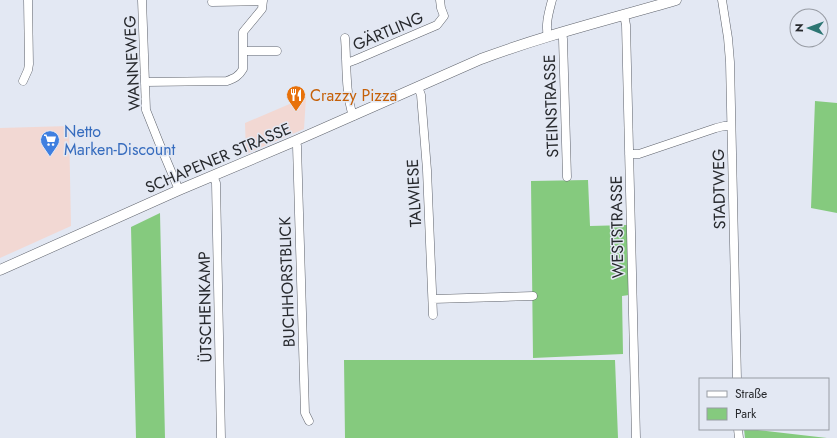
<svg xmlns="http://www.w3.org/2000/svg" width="837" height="438" viewBox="0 0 837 438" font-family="Jost,sans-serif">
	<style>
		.commercial { fill: #f2d8d3 }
		.green { fill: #85ca7e }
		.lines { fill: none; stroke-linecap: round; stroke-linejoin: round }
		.minor-casing { stroke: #5f636c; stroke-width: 9 }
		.tertiary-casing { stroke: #5f636c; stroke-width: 11 }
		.minor { stroke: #fff; stroke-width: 8 }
		.tertiary { stroke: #fff; stroke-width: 10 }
		.labels { text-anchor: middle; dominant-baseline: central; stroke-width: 3; stroke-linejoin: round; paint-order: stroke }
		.street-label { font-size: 16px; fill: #27292d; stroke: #e3e8f3 }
		.food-label { font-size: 16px; fill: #c56008; stroke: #e3e8f3; text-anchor: start }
		.shop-label { font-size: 16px; fill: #366cbe; stroke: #e3e8f3; text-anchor: start }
	</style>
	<rect width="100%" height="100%" fill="#e3e8f3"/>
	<!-- commercial -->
	<path class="commercial" d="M306 97 304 129 246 154 245 123Z
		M69 126 71 226 0 258V128Z"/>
	<!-- green -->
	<path class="green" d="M815 101 837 103V213L811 208Z
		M588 180 590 226 627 225 629 295 622 296 623 354 533 358 531 181Z
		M160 213 165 438H136L131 227Z
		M344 360H615L618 438H345Z
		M744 429H749L827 438H745Z"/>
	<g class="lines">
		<!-- minor casing -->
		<g class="minor-casing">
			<path id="minor" d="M142 0 146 110 160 145 179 190
				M722 0 728 38 730 62 737 379
				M212 2 263 1
				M624 15 626 25 636 438
				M562 33 563 39 567 177
				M548 37C545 24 549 12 552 0
				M345 38C347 63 345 92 353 116
				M243 51H277
				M347 63 355 60 437 25 444 16 441 8 440 0
				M23 81 28 70 29 64 28 0
				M145 82 227 81C235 78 239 76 243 69V32L262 9 263 0
				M418 87 421 95 427 170 433 315
				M295 141 297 146 305 413 309 421
				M629 154H639L716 128 724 126H731
				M213 176 216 183 221 438
				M433 299 533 296
				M738 429 739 438"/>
		</g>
		<!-- tertiary casing -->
		<g class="tertiary-casing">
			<path id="tertiary" d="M0 270 179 190 295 141 481 59C545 35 611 19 676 0"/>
		</g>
		<!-- minor -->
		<use href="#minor" class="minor"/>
		<!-- tertiary -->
		<use href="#tertiary" class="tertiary"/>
	</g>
	<!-- icons -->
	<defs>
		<g id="restaurant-pin" transform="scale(1)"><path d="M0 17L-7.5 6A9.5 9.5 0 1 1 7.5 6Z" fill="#e8710a" stroke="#e3e8f3"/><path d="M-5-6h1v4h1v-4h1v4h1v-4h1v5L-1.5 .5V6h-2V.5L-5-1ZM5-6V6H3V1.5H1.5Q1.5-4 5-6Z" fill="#fff"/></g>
		<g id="supermarket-pin" transform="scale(1)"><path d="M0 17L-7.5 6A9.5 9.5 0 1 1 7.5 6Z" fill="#3f7fe0" stroke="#e3e8f3"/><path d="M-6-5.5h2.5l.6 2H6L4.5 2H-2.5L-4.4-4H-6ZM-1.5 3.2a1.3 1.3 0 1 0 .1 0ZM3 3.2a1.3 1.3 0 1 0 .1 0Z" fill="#fff"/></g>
	</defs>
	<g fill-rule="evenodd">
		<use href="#restaurant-pin" x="296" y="95"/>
		<use href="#supermarket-pin" x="50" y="140"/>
	</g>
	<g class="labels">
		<!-- street labels -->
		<g class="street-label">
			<text transform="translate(388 31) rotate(-23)">GÄRTLING</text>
			<text transform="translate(132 63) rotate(-93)">WANNEWEG</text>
			<text transform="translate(551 106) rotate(-92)">STEINSTRASSE</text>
			<text transform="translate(218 158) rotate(-23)">SCHAPENER STRASSE</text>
			<text transform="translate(719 189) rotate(-91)">STADTWEG</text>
			<text transform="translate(414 193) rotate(-93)">TALWIESE</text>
			<text transform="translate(617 227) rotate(-91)">WESTSTRASSE</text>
			<text transform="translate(287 282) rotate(-92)">BUCHHORSTBLICK</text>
			<text transform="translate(205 307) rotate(-91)">ÜTSCHENKAMP</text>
		</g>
		<!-- food labels -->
		<g class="food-label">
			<text x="310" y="95">Crazzy Pizza</text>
		</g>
		<!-- shop labels -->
		<g class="shop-label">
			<text x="64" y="131">Netto<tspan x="64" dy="18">Marken-Discount</tspan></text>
		</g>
	</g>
	<!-- legend -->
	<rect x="699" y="378" width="130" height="52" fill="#e3e8f3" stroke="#989ca4"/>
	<rect x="707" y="391" width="20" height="6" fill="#ffffff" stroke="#989ca4"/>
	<text x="735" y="398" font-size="12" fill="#27292d">Straße</text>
	<rect x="707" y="408" width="20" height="12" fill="#85ca7e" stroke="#989ca4"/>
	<text x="735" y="418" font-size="12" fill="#27292d">Park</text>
	<!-- north arrow -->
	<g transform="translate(809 28) rotate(271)"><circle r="19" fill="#e3e8f3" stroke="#989ca4"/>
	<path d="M0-3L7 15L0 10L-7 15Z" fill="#2c7572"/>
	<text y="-6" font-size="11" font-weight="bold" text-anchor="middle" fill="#27292d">N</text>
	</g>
</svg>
